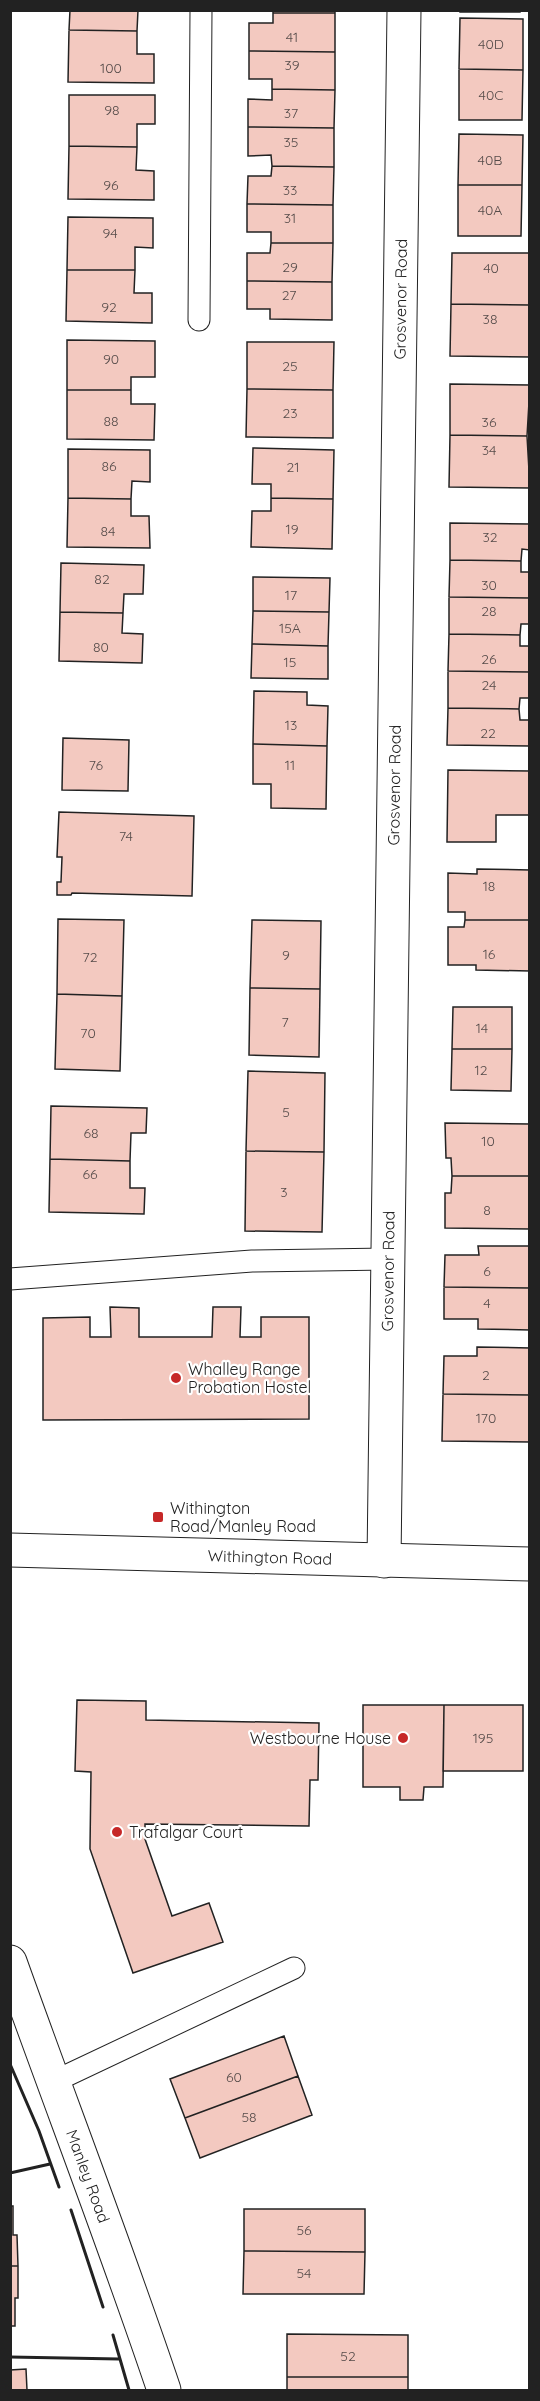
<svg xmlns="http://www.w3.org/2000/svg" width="540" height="2401" viewBox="0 0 540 2401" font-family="Quicksand,sans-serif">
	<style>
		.building { fill: #f3c9c0; stroke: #222; stroke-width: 1.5 }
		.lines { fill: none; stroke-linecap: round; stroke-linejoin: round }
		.lane-casing { stroke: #222; stroke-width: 23 }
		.street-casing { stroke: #222; stroke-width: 35 }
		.secondary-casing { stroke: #222; stroke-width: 35 }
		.lane { stroke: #fff; stroke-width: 21 }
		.street { stroke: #fff; stroke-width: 33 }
		.secondary { stroke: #fff; stroke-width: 33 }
		.wall { stroke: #222; stroke-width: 3 }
		.poi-dot { fill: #c62828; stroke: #fff; stroke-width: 2 }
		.labels { text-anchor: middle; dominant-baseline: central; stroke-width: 4.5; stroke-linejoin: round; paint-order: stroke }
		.number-label { font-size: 14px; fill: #564c4a }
		.street-label { font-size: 16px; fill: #222; stroke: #fff }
		.poi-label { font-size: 16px; fill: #222; stroke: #fff; text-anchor: start }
	</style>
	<rect width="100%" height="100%" fill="#fff"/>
	<!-- building -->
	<path class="building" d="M70 10H138L137 31 69 30Z
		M273 10H335V13H273Z
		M460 10H520V12H460Z
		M273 13H335V52L249 51V23H273Z
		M460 18 523 19V70L459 69Z
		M69 30 137 31V54H154V83L68 82Z
		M249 51 335 52V90L272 89V79H249Z
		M459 69 523 70 522 120H459Z
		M272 89 335 90 334 128 248 127V99L272 100Z
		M69 95H155V124H137V147L69 146Z
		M248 127 334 128V167L272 166 271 155 248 156Z
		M459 134 523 135 522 185H458Z
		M69 146 137 147 136 170 154 171V200L68 199Z
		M272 166 334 167 333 205 247 204 248 176H271Z
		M458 185H522L521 236H458Z
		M247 204 333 205V243H271V232H247Z
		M68 217 153 218V248L135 247V270H67Z
		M271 243H333L332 282 247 281V253H270Z
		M452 253H530L529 305 451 304Z
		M67 270H135L134 293H152V323L66 321Z
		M247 281 332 282V320L270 319V309H247Z
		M451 304 529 305 530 357 450 356Z
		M67 340 155 341V377H131V390H67Z
		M247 342H334L333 390 247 389Z
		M450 384 530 385 527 436 450 435Z
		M247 389 333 390V438L246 437Z
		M67 390H131V404H155L154 440 67 439Z
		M450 435 527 436 530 488 449 487Z
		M253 448 334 450 333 499 271 498V484H252Z
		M68 449 150 450V482L132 481 131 499 68 498Z
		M68 498 131 499V516H149L150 548 67 547Z
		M271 498 333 499 332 549 251 547 252 511H271Z
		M450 523 530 524V550L522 549 521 561 450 560Z
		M450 560 521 561V572H530V598L449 597Z
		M61 563 144 565 143 594H124L123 613 60 612Z
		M253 577 330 578 329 612 253 611Z
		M449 597 530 598V624H521L520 635 449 634Z
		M253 611 329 612 328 646 252 644Z
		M60 612 123 613 122 633 143 634 142 663 59 661Z
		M449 634 520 635V646H530V672L448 671Z
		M252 644 328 646V679L251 678Z
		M448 671 530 672V698H520L519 709 448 708Z
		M254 691 307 692V705L328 706 327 746 253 744Z
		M448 708 519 709 520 720H530V746L447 745Z
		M63 738 129 740 128 791 62 790Z
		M253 744 327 746 326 809 271 808V784H253Z
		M448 770 530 771V815H496V842H447Z
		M59 812 194 816 192 896 72 893 71 895H57V882H61L62 857H57Z
		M477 869 530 870 529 920H465V912H448V873L477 874Z
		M58 919 124 920 122 996 57 994Z
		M252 920 321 921 320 989 250 988Z
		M465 920H529L530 971 476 970V965H448V927H464Z
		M250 988 320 989 319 1057 249 1055Z
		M57 994 122 996 120 1071 55 1069Z
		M453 1007H512V1049H452Z
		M452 1049H512L511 1091 451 1090Z
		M248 1071 325 1073 324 1152 246 1151Z
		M51 1106 147 1108 146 1133H131L130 1161 50 1159Z
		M445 1123 530 1124V1176H452L451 1158H446Z
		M246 1151 324 1152 322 1232 245 1231Z
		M50 1159 130 1161V1188H145L144 1214 49 1212Z
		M452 1176H530V1229L445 1228V1193H451Z
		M478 1246H530V1288L444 1287 445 1255H479Z
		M444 1287 530 1288V1330L478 1329V1319H444Z
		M110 1307 139 1308V1337H212L213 1307H241L240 1337H261V1317H309V1419L43 1420V1318L90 1317V1337H111Z
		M477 1347 530 1348V1395L443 1394 444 1356H477Z
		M443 1394 530 1395V1442L442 1441Z
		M77 1700 146 1701V1720L319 1723 318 1780H310L309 1826 145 1824V1839L172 1916 209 1903 223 1942 133 1973 90 1849 91 1772 75 1771Z
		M363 1705H444L443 1787H424L423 1800H400V1787H363Z
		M444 1705H523V1771H443Z
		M284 2036 298 2076 185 2118 170 2079Z
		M298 2076 312 2115 200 2158 185 2118Z
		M10 2206H13V2235H17L18 2266H10Z
		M244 2209H365V2252L244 2251Z
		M244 2251 365 2252 364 2294H243Z
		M10 2266H18V2298H15V2326H10Z
		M287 2334 408 2335V2377H287Z
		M26 2369 27 2390H10V2370Z
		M287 2377H408V2390H287Z"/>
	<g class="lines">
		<!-- lane casing -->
		<g class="lane-casing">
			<path id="lane" d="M199 320 201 10
				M10 1279 252 1261 388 1259
				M53 2082 294 1968"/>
		</g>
		<!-- street casing -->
		<g class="street-casing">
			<g id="street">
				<path id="s1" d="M384 1561 404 10"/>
				<path id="s2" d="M10 1962C61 2105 116 2247 164 2390"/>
			</g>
		</g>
		<!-- secondary casing -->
		<g class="secondary-casing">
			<g id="secondary">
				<path id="s3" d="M10 1550 530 1564"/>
			</g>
		</g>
		<!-- lane -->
		<use href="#lane" class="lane"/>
		<!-- street -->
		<use href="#street" class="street"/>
		<!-- secondary -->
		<use href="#secondary" class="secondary"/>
		<!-- wall -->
		<path class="wall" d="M10 2064 39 2131 59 2187
			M10 2173 50 2164
			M71 2210 103 2307
			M113 2335 129 2390
			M10 2357 119 2359"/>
	</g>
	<!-- markers -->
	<g class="poi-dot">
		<circle cx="176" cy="1378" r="6"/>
		<rect x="152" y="1511" width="12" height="12" rx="3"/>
		<circle cx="403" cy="1738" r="6"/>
		<circle cx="117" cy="1832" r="6"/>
	</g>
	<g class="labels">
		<!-- number labels -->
		<g class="number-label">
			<text x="292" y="37">41</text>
			<text x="491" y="44">40D</text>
			<text x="292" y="65">39</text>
			<text x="111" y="68">100</text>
			<text x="491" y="95">40C</text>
			<text x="112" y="110">98</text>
			<text x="291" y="113">37</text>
			<text x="291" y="142">35</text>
			<text x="490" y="160">40B</text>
			<text x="111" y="185">96</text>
			<text x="290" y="190">33</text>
			<text x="490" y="210">40A</text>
			<text x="290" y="218">31</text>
			<text x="110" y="233">94</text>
			<text x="290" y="267">29</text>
			<text x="491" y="268">40</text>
			<text x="289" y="295">27</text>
			<text x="109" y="307">92</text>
			<text x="490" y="319">38</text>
			<text x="111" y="359">90</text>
			<text x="290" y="366">25</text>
			<text x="290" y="413">23</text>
			<text x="111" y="421">88</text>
			<text x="489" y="422">36</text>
			<text x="489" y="450">34</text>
			<text x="109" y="466">86</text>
			<text x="293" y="467">21</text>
			<text x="292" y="529">19</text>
			<text x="108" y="531">84</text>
			<text x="490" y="537">32</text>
			<text x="102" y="579">82</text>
			<text x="489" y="585">30</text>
			<text x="291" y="595">17</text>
			<text x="489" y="611">28</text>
			<text x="290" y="628">15A</text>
			<text x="101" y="647">80</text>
			<text x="489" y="659">26</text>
			<text x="290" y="662">15</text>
			<text x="489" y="685">24</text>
			<text x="291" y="725">13</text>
			<text x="488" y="733">22</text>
			<text x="96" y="765">76</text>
			<text x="290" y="765">11</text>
			<text x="126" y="836">74</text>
			<text x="489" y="886">18</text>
			<text x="489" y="954">16</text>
			<text x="286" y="955">9</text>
			<text x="90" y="957">72</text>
			<text x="285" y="1022">7</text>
			<text x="482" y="1028">14</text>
			<text x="88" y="1033">70</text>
			<text x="481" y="1070">12</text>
			<text x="286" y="1112">5</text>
			<text x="91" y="1133">68</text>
			<text x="488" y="1141">10</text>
			<text x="90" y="1174">66</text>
			<text x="284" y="1192">3</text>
			<text x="487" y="1210">8</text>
			<text x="487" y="1271">6</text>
			<text x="487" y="1303">4</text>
			<text x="486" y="1375">2</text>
			<text x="486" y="1418">170</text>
			<text x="483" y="1738">195</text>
			<text x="234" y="2077">60</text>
			<text x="249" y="2117">58</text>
			<text x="304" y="2230">56</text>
			<text x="304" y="2273">54</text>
			<text x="348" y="2356">52</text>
		</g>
		<!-- street labels -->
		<g class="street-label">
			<text stroke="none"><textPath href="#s1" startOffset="1262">Grosvenor Road</textPath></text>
			<text stroke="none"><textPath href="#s1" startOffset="776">Grosvenor Road</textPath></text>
			<text stroke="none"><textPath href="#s1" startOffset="290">Grosvenor Road</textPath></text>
			<text stroke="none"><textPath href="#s3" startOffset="260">Withington Road</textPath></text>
			<text stroke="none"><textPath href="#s2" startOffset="228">Manley Road</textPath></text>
		</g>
		<!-- poi labels -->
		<g class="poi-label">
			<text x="188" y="1369">Whalley Range<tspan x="188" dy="18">Probation Hostel</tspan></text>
			<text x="170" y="1508">Withington<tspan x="170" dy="18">Road/Manley Road</tspan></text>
			<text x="391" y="1738" text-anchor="end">Westbourne House</text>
			<text x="129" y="1832">Trafalgar Court</text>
		</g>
	</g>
	<!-- border -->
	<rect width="540" height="2401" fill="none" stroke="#222222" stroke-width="24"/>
</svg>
